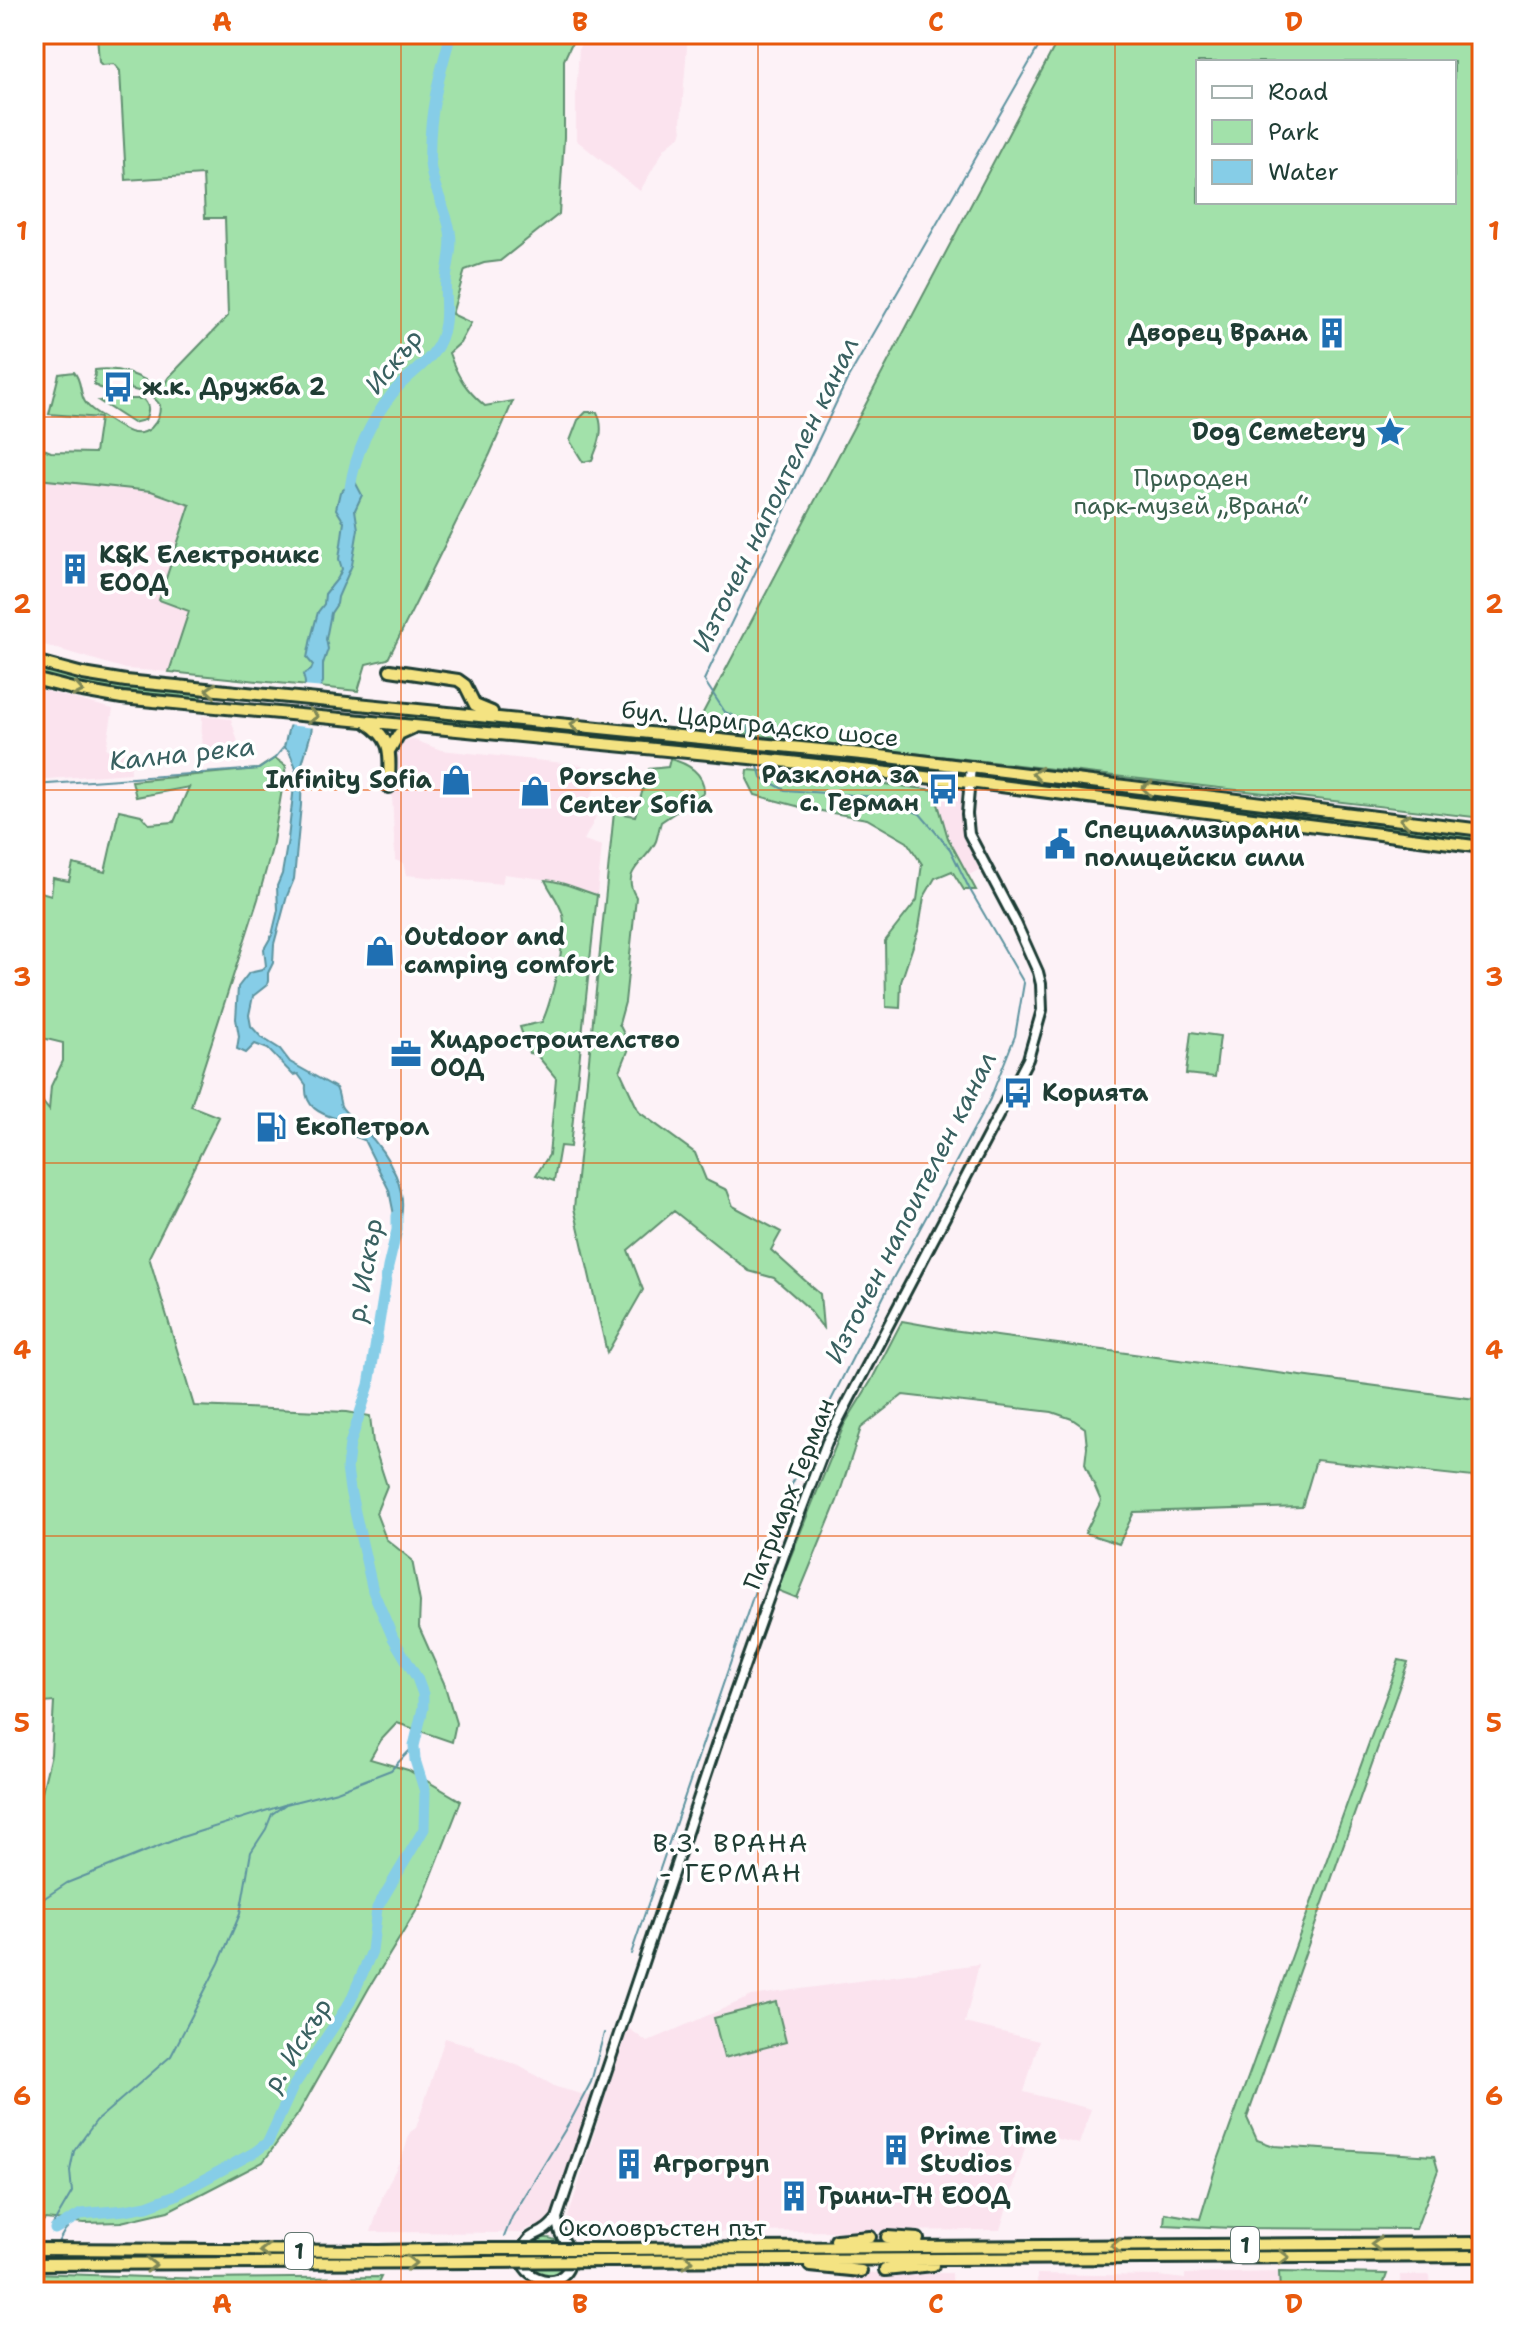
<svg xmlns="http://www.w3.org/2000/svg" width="1516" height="2326" viewBox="0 0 1516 2326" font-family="'Shantell Sans',sans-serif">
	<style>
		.built { fill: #fbe3ee }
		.green { fill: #a2e1aa; stroke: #608f6f; stroke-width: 2; fill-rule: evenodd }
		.water { fill: #86cde7; stroke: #5d939f; stroke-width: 2 }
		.pier { fill: #fdf2f7 }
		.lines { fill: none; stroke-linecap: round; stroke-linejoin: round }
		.stream { stroke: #5d939f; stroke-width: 2 }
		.river { stroke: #86cde7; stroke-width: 11 }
		.secondary-casing { stroke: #1f3d34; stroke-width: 14 }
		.highway-casing { stroke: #1f3d34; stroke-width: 16 }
		.secondary { stroke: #fff; stroke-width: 8 }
		.highway { stroke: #f4e382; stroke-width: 10 }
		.highway-bridge-casing { stroke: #1f3d34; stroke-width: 16; stroke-linecap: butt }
		.highway-bridge { stroke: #f4e382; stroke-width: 10 }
		.oneway { stroke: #7f8857 }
		.grid { fill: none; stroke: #e8590c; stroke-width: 2; stroke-opacity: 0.55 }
		.labels { text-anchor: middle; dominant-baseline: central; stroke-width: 7; stroke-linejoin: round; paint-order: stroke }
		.shield { fill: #fff; stroke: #627771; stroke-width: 2 }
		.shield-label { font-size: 22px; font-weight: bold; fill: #1f3d34 }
		.poi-label { font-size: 24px; font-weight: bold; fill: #1f3d34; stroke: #fff; text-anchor: start }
		.park-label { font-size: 24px; fill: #395e4c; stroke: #fff }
		.street-label { font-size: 24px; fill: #1f3d34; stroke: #fff }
		.water-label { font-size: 26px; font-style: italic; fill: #396161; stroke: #fff }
		.neighbourhood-label { font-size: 26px; letter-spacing: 2px; fill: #1f3d34; stroke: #fff }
		.neatline { fill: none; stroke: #e8590c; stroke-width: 3 }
		.grid-label { font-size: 26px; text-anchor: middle; font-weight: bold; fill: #e8590c }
	</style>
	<rect width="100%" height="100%" fill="#fdf2f7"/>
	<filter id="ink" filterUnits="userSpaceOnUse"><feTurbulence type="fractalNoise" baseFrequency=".0125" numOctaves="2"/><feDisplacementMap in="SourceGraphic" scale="16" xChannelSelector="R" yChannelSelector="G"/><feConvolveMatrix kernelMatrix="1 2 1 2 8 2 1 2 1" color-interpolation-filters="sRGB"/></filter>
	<g filter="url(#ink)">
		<!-- built -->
		<path class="built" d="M584 34H688L681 122 682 134 665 148 640 191 576 140V96L579 48Z
			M46 376 42 406 38 479 151 491 190 505 159 600 189 611 169 672 126 669 34 642V377Z
			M34 688 113 709 106 749 130 755 131 773 34 780Z
			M202 716 231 719 241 752 201 759Z
			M412 739 441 750 582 765 594 790 584 811 596 817 584 840 602 846 597 895 583 891 558 881 504 874 502 884 406 875 403 863 395 860 392 794 396 747 404 741Z
			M934 790 961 792 965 841 980 869 969 875 948 838Z
			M979 1964 965 2023 1039 2041 1024 2092 1091 2109 1079 2144 1030 2132 1000 2230 570 2233 566 2228 567 2221 627 2027 647 2042 752 1996Z
			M445 2038 473 2046 476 2050 519 2066 556 2087 592 2097 554 2216 549 2223 527 2229 522 2233 371 2232 383 2195 404 2152 410 2132 416 2128Z
			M1279 2272 1280 2292H1037V2274L1158 2276 1185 2279V2274Z
			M851 2273H952L953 2292H851Z
			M1400 2275H1430L1431 2292H1401Z"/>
		<!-- green -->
		<path class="green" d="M97 34H576L564 60V137L559 214 500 261 484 263 465 270 452 314 471 323 460 343 449 353C457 376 466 390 485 406L513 401 490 454 388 659 366 664 358 691 169 672 189 611 159 600 190 505 151 491 38 479 41 448 51 452 95 453 100 418 49 414 59 374 74 372C82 381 79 392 85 402 89 409 98 414 105 418 119 427 136 441 151 428 158 421 160 415 160 405 151 393 144 392 130 389L127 379 108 381V389L100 388 94 384 95 370C120 366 141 377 162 389L168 378 228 316 225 218H205L203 175 126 180 120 71 114 64 102 65 99 62Z
			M1061 34H1482V818L695 728ZM1198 62H1454V202H1198Z
			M110 399H143C150 406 149 411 145 420L133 423 99 401Z
			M586 412H597C605 429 599 444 592 460L583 462 570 441 578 420Z
			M34 667 87 681 201 695 200 700 86 686 34 672Z
			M406 715 958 768 959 770 857 764 405 720Z
			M275 758 286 766 272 848 258 899 191 1106 219 1117 149 1257 194 1406 347 1412 370 1416 373 1443 387 1486 376 1513 386 1539 412 1560 420 1602 419 1627 444 1683 456 1723 452 1742 397 1723 381 1740 370 1759 408 1770 461 1801 421 1903 369 1988 298 2114 263 2162 168 2211 121 2222 84 2223 45 2219 36 2229 34 2237V1796H41L51 1754 54 1702 34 1704V1091L49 1110 51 1086 63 1061V1043L34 1036V890L51 895 53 878 69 881 73 864 105 872 119 810 141 815 149 824 174 822 189 787 136 797 132 781 258 769Z
			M670 759C687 763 705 773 704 793L661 822C659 828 658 835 656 841 647 862 619 871 636 897L625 1002 619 1024 630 1046 620 1071 639 1112 695 1153 706 1180 727 1190 733 1206 781 1232 771 1250 820 1294 823 1328 807 1307 774 1278 749 1271 674 1211 628 1250 643 1290 607 1353 574 1208 614 812 635 816 649 769 668 767Z
			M748 770 792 773 934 790 948 838 976 890H964L952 871 935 878 924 897 919 928 901 982 900 1008 886 1007 885 941 917 900 922 864 907 842 867 819 804 808 755 795 747 779Z
			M1001 777 1102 786 1482 835V840L1002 780Z
			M545 880C563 881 579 890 597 895L570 1147 560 1146 554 1181 536 1175 549 1155 556 1078 536 1054 529 1053 520 1027 542 1022C551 1004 568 933 563 915 560 903 550 891 545 880Z
			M1191 1032 1220 1036 1215 1077 1186 1074Z
			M902 1321 952 1330 1482 1400V1478L1316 1460 1302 1507 1134 1512 1119 1544 1085 1533 1101 1501 1085 1464 1087 1447 1085 1428 1072 1419 1052 1412 903 1395 861 1428 837 1501 797 1598 777 1590 844 1425 871 1381Z
			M1399 1660 1408 1662 1247 2118 1257 2140 1274 2146 1434 2156 1438 2170 1416 2229 1232 2228 1164 2225 1165 2213 1200 2219 1217 2163Z
			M776 2002 786 2042 724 2058 714 2018Z
			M527 2257a19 19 0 1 1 38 0a19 19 0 1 1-38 0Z
			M1279 2272 1387 2274 1383 2285 1386 2292H1280Z
			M34 2273 202 2279 381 2277 374 2292H34Z"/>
		<!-- water -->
		<path class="water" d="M352 476 362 495 355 510 358 529 352 565 338 597 337 604 331 613 326 639 328 649 323 664V682L317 695 311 733 302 764 301 805 294 879 287 896 274 944 273 963 268 973V981L267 985 253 996 249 1015 251 1026 261 1037 280 1049 290 1062 336 1088C339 1093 339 1100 341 1106 345 1114 357 1121 363 1128 389 1155 413 1193 397 1230L389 1190 364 1140 346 1133 338 1119C320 1114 304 1107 306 1085L298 1074 293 1075 268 1049 255 1044 246 1053 237 1049 239 1036 236 1019 238 987 249 973 262 970 266 966 264 949 272 935 278 910 277 886 282 874 288 839 296 768 289 751 284 747C286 740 287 733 289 727 296 708 311 696 303 675L311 670 313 665 307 658 311 638 318 612 324 604 325 594 338 578 342 569 339 559 344 522 336 509 340 492 347 487Z"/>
		<!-- pier -->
		<path class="pier" d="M302 686 325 688 321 696 316 728 286 725 299 703Z"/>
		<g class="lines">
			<!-- stream -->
			<path class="stream" d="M751 738 746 722 725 712 704 680 847 380 1046 34
				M34 785 259 769 275 758 284 747
				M34 1905 67 1883 182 1837 284 1805
				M631 1954 789 1491 817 1428 892 1280 990 1099 1015 1036 1024 983 969 888 950 849 920 814 878 797 785 790 761 777 757 763
				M51 2228 72 2192 70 2171 74 2151 96 2121 171 2056 219 1963 240 1914 251 1852 266 1829 272 1814 286 1804 337 1791 391 1770 414 1746
				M504 2237 512 2217 571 2120 591 2082 604 2033
				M57 2244 65 2230 81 2214
				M40 2277V2281L49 2292
				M34 2283 44 2267"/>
			<!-- river -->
			<path class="river" d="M350 488C355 454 370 422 392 394 412 368 440 361 445 323 447 309 444 294 446 280 448 263 453 248 450 231 446 207 431 185 430 161 428 117 439 75 451 34
				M55 2229 81 2214 125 2210 147 2206 176 2195 255 2152 268 2142 293 2087 350 2002 372 1951 377 1908 424 1829 425 1792 415 1760 414 1746 423 1708V1694L417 1678 393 1638 373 1591 350 1490 347 1468 350 1444 369 1385 388 1267 397 1230V1216"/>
			<!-- secondary casing -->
			<g class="secondary-casing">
				<path id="secondary" d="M557 2218C558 2224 558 2232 562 2237 566 2245 572 2249 571 2260 564 2300 502 2273 527 2241 531 2235 537 2235 543 2231 548 2228 553 2223 557 2218L718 1740 784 1555 827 1442 1028 1059 1042 1010 1041 984 1038 972 1016 923 969 834 967 814 971 766
					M534 2292 544 2281"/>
			</g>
			<!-- highway casing -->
			<g class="highway-casing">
				<path id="highway" d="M34 661 83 674 126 681 872 755 1482 830
					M390 670 458 680 465 685 475 705 492 712
					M34 679 77 690 122 698 781 761 969 782 1482 847
					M367 723C395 741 389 756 389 787
					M389 751 399 734 412 728
					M887 2237 918 2239
					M836 2240 870 2237
					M34 2249 379 2251 483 2249
					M610 2249 1482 2243
					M610 2261 1482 2256
					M34 2264 483 2262
					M810 2266 861 2271
					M885 2270 933 2265"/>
			</g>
			<!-- secondary -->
			<use href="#secondary" class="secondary"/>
			<!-- highway -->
			<use href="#highway" class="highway"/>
			<!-- highway-bridge casing -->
			<g class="highway-bridge-casing">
				<path id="highway-bridge" d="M483 2249H610
					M483 2262 610 2261"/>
			</g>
			<!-- highway-bridge -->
			<use href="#highway-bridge" class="highway-bridge"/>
		</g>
		<!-- one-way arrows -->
		<defs><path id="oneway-chevron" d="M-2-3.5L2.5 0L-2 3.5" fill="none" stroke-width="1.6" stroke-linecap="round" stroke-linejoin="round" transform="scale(2)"/></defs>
		<g class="oneway">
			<use href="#oneway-chevron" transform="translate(78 690) rotate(11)"/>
			<use href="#oneway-chevron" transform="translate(211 690) rotate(-175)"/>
			<use href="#oneway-chevron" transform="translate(313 716) rotate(5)"/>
			<use href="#oneway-chevron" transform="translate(575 725) rotate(-174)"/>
			<use href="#oneway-chevron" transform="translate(1037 774) rotate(-173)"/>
			<use href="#oneway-chevron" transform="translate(1147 788) rotate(-173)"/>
			<use href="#oneway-chevron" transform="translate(1405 820) rotate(-173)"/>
			<use href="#oneway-chevron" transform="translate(1376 2244) rotate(180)"/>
			<use href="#oneway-chevron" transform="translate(1116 2246) rotate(180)"/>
			<use href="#oneway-chevron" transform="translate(265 2251) rotate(-180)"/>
			<use href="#oneway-chevron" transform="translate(1284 2257)"/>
			<use href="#oneway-chevron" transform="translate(688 2261)"/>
			<use href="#oneway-chevron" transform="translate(411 2263) rotate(-1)"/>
			<use href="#oneway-chevron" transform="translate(151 2265)"/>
		</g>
	</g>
	<!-- grid -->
	<path class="grid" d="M401 34V2292M758 34V2292M1115 34V2292M34 417H1482M34 790H1482M34 1163H1482M34 1536H1482M34 1909H1482"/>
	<!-- icons -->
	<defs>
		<g id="building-bare" transform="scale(2.4)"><path d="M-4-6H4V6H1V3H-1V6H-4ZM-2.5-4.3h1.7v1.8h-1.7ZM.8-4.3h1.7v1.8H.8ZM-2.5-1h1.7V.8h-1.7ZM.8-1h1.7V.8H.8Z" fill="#1f6fb2" stroke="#fff" stroke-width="2.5" paint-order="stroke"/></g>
		<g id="bus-bare" transform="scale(2.4)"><path d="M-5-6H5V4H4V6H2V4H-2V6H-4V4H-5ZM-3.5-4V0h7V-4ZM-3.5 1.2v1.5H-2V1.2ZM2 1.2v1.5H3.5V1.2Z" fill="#1f6fb2" stroke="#fff" stroke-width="2.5" paint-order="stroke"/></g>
		<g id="sight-bare" transform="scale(2.4)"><path d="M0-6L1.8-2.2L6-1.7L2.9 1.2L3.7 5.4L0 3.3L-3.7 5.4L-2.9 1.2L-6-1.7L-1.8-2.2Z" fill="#1f6fb2" stroke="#fff" stroke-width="2.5" paint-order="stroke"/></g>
		<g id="shop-bare" transform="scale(2.4)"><path d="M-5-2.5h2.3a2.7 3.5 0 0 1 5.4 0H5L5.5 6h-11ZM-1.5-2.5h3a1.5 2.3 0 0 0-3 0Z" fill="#1f6fb2" stroke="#fff" stroke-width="2.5" paint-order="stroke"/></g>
		<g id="civic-bare" transform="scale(2.4)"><path d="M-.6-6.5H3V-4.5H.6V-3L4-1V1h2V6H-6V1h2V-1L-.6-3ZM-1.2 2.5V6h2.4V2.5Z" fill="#1f6fb2" stroke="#fff" stroke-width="2.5" paint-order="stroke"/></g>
		<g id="office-bare" transform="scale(2.4)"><path d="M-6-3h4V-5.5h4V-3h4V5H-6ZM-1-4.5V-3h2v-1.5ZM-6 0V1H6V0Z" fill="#1f6fb2" stroke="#fff" stroke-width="2.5" paint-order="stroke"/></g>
		<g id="fuel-bare" transform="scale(2.4)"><path d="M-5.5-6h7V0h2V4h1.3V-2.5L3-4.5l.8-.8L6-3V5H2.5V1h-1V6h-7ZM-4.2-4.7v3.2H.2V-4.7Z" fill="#1f6fb2" stroke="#fff" stroke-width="2.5" paint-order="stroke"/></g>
	</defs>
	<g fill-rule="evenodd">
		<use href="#building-bare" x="1332" y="333"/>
		<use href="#bus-bare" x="118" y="387"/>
		<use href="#sight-bare" x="1390" y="432"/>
		<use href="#building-bare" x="75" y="569"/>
		<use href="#shop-bare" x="456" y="780"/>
		<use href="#bus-bare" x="943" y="789"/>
		<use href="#shop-bare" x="535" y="791"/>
		<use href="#civic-bare" x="1060" y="844"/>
		<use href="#shop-bare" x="380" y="951"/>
		<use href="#office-bare" x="406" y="1054"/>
		<use href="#bus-bare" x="1018" y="1093"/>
		<use href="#fuel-bare" x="271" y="1127"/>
		<use href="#building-bare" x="896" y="2150"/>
		<use href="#building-bare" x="629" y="2164"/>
		<use href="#building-bare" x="794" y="2196"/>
	</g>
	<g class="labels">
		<!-- shield labels -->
		<g class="shield">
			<rect x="1231" y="2227" width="28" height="36" rx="6"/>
			<rect x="285" y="2233" width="28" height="36" rx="6"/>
		</g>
		<g class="shield-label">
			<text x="1245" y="2245">1</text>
			<text x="299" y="2251">1</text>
		</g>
		<!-- poi labels -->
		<g class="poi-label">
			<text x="1308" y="333" text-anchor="end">Дворец Врана</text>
			<text x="142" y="387">ж.к. Дружба 2</text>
			<text x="1366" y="432" text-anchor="end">Dog Cemetery</text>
			<text x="99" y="555">K&amp;K Електроникс<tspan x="99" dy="28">ЕООД</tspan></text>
			<text x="919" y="775" text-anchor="end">Разклона за<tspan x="919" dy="28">с. Герман</tspan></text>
			<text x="559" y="777">Porsche<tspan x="559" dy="28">Center Sofia</tspan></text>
			<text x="432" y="780" text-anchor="end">Infinity Sofia</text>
			<text x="1084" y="830">Специализирани<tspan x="1084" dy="28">полицейски сили</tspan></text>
			<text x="404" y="937">Outdoor and<tspan x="404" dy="28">camping comfort</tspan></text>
			<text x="430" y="1040">Хидростроителство<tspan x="430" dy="28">ООД</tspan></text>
			<text x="1042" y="1093">Корията</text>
			<text x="295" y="1127">ЕкоПетрол</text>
			<text x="920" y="2136">Prime Time<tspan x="920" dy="28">Studios</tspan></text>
			<text x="653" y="2164">Агрогруп</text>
			<text x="818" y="2196">Грини-ГН ЕООД</text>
		</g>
		<!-- park labels -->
		<g class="park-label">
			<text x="1191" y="478">Природен<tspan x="1191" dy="28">парк-музей „Врана“</tspan></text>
		</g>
		<!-- street labels -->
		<g class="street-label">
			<text transform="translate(760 724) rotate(6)">бул. Цариградско шосе</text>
			<text transform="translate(789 1494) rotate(-68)">Патриарх Герман</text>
			<text x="662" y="2228">Околовръстен път</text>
		</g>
		<!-- water labels -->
		<g class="water-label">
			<text transform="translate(393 361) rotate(-51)">Искър</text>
			<text transform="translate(775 494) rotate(-64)">Източен напоителен канал</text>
			<text transform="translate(182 753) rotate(-6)">Кална река</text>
			<text transform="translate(910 1207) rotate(-63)">Източен напоителен канал</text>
			<text transform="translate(364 1270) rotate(-80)">р. Искър</text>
			<text transform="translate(297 2044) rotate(-58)">р. Искър</text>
		</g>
		<!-- neighbourhood labels -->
		<g class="neighbourhood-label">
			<text x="731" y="1842">В.З. ВРАНА<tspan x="731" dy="30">- ГЕРМАН</tspan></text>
		</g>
	</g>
	<!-- margin -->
	<rect width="1516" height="2326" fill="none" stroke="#fff" stroke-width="88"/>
	<!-- legend -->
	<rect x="1196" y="60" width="260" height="144" fill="#ffffff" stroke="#a5b1ae" stroke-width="2"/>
	<rect x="1212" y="86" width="40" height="12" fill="#ffffff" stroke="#a5b1ae" stroke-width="2"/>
	<text x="1268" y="100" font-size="24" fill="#1f3d34">Road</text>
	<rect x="1212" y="120" width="40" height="24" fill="#a2e1aa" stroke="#a5b1ae" stroke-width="2"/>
	<text x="1268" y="140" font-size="24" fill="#1f3d34">Park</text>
	<rect x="1212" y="160" width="40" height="24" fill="#86cde7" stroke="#a5b1ae" stroke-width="2"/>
	<text x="1268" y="180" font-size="24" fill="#1f3d34">Water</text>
	<rect x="44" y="44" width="1428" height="2238" class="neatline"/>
	<g class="grid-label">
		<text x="222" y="31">A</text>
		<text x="580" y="31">B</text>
		<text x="936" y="31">C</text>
		<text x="1294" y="31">D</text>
		<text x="22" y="240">1</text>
		<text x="1494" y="240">1</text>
		<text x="22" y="613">2</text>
		<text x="1494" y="613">2</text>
		<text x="22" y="986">3</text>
		<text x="1494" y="986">3</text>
		<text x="22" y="1359">4</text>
		<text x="1494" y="1359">4</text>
		<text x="22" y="1732">5</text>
		<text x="1494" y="1732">5</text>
		<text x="22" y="2105">6</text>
		<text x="1494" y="2105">6</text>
		<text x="222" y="2313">A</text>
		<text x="580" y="2313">B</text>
		<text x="936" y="2313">C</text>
		<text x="1294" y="2313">D</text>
	</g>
</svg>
